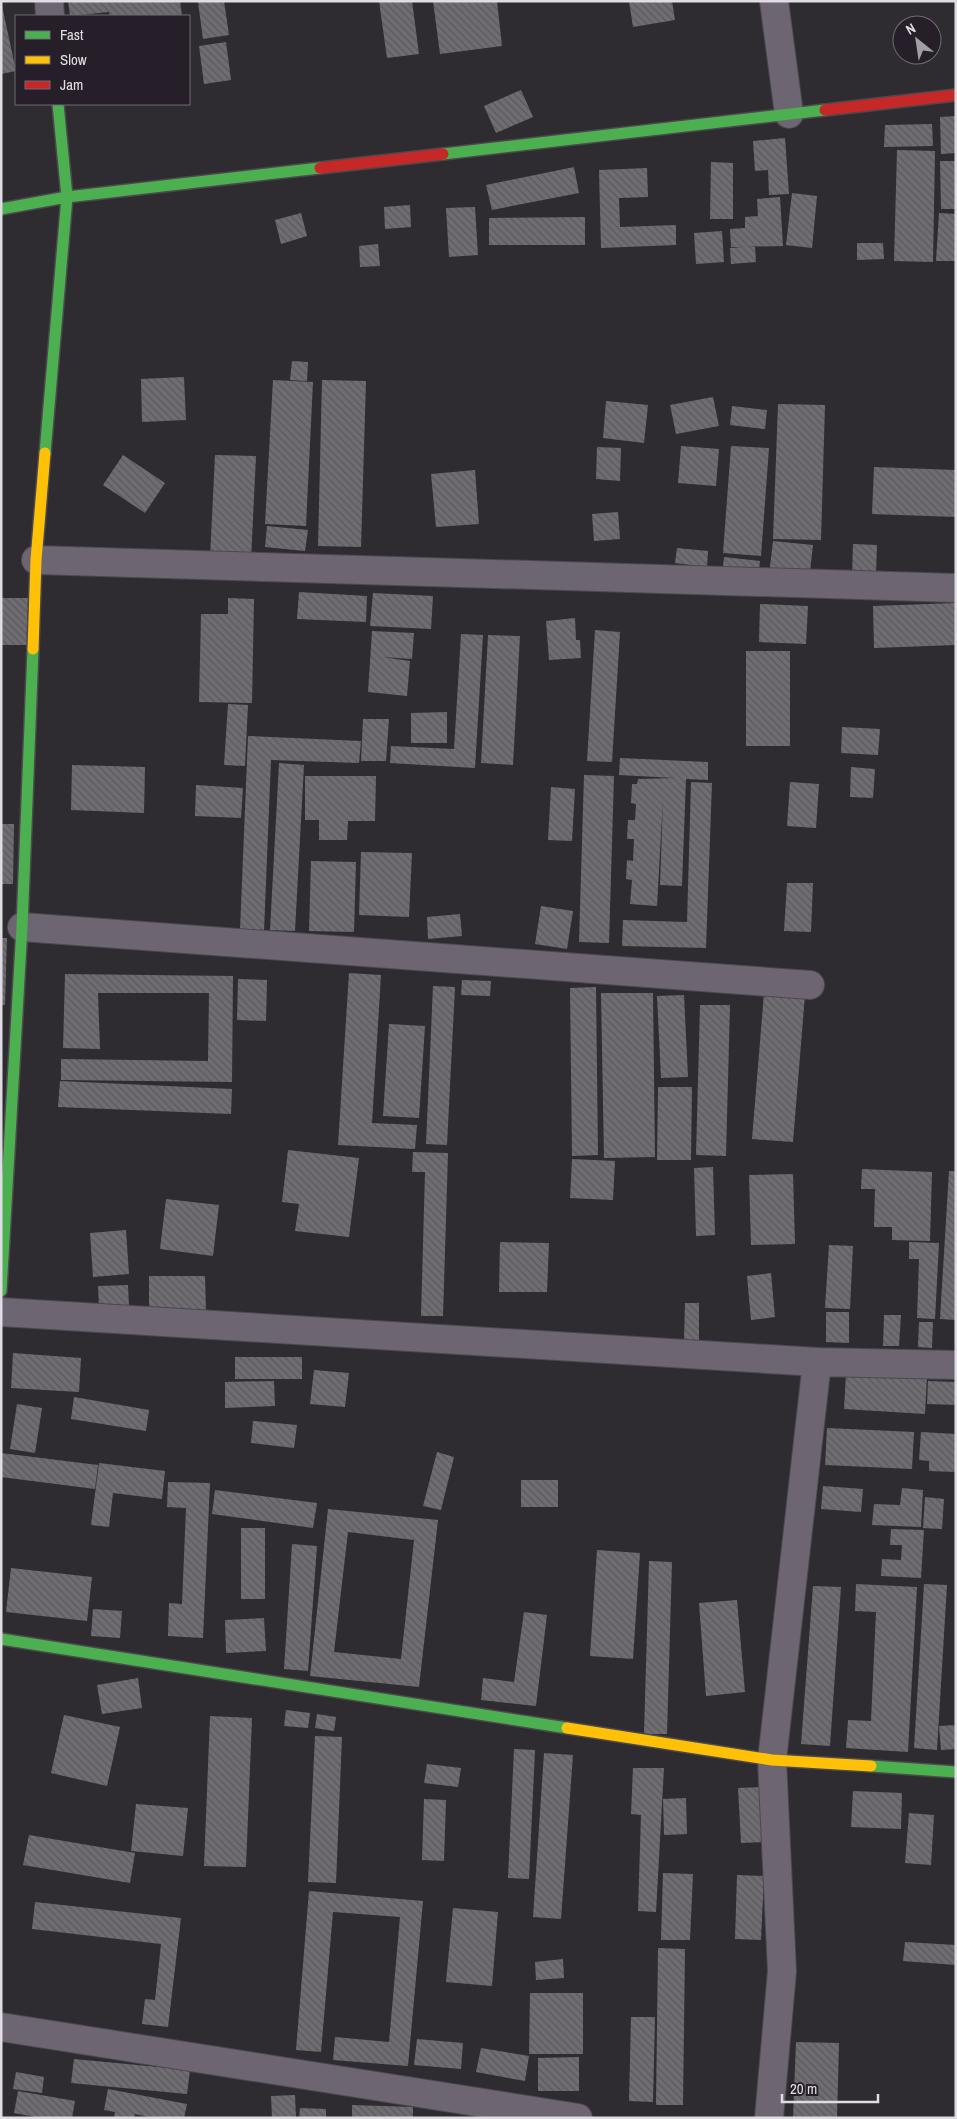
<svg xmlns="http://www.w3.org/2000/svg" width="957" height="2119" viewBox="0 0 957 2119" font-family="'Archivo Narrow',sans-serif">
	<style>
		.building { fill: url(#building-back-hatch); fill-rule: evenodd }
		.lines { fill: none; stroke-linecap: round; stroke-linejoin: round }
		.street-casing { stroke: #4b494d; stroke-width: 30 }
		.fast-casing { stroke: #4b494d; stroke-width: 14 }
		.slow-casing { stroke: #4b494d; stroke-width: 14 }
		.jam-casing { stroke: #4b494d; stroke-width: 14 }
		.street { stroke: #6e6573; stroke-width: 28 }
		.fast { stroke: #4caf50; stroke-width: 11 }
		.slow { stroke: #ffc107; stroke-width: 11 }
		.jam { stroke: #c62828; stroke-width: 11 }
	</style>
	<defs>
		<pattern id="building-back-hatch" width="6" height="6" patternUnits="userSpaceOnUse" patternTransform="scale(1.25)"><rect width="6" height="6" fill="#706d72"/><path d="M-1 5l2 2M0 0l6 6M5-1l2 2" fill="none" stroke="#5a585b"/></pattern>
	</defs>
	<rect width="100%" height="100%" fill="#2f2c31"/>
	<!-- building -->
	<path class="building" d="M1 1 16 71 1 74Z
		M68 1H180L182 16H110L109 12 70 16Z
		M224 1 229 35 203 39 198 2Z
		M379 1H412L419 54 387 58Z
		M433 1H497L502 46 440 54Z
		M629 1H672L675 20 633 27Z
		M226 42 231 80 204 84 199 46Z
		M521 90 533 117 496 133 484 106Z
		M956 116V153L941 154 940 117Z
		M932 124 933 146 884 147 885 125Z
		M785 138 789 194 769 195 768 170 755 171 753 141Z
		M897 150 935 151 933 262 894 261Z
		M940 161H956V209H941Z
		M711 162 733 163V219H710Z
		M574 167 579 193 492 210 486 185Z
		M647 168 648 197 619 198 620 227 676 225V245L601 248 599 170Z
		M792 193 817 196 812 248 786 245Z
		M780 197 783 246 731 247 730 229 745 228V217L758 216 757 199Z
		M410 205 411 227 385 229 384 207Z
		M475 207 478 255 449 257 446 208Z
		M301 213 307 236 281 244 275 220Z
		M939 213 956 214V261H936Z
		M585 217V245H489V218Z
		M722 231 724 262 696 264 694 233Z
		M857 243H883L884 259 857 260Z
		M378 244 380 266 360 267 359 246Z
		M755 246 756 262 731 264 730 248Z
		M292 361 308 362 307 381 290 380Z
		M184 377 186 420 142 422 141 379Z
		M273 380 313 382 306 526 265 524Z
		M322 380 366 381 361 547 318 546Z
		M713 397 719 426 676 434 670 405Z
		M606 401 648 405 644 443 603 438Z
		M778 404 825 405 821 540 773 539Z
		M732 406 767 410 765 429 730 425Z
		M681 446 719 449 716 486 678 483Z
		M731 446 769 448 761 556 723 553Z
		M597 447 621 448 620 481 596 479Z
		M123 455 165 483 145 513 103 485Z
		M215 455 256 456 251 560 210 558Z
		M874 467 956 470V517L872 514Z
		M475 470 479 524 436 527 431 474Z
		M618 512 620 539 594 541 592 514Z
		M267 526 308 530 305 551 265 547Z
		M773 541 813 545 809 580 769 575Z
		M853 544 877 545 876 574H852Z
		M677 548 708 551 707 567 675 563Z
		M724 557 760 561 758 579 722 575Z
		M299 592 367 596 366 622 297 619Z
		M373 593 433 596 431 629 370 626Z
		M1 598H28L27 645H1Z
		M228 598 254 599 252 703 199 702 201 614H228Z
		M956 603V645L874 648 873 606Z
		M760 604 808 606 806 644 759 642Z
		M575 618 576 640H580L581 658 549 660 546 621Z
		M595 630 620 632 612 762 587 761Z
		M372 631 414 633 412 659 382 657 410 661 407 696 368 692Z
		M461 634 483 635 475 768 390 763 391 746 454 749Z
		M488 635 520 636 513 765 481 763Z
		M746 651H790V746H746Z
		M228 704 248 705 245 766 224 765Z
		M447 712V743H411V713Z
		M363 719H389L386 761H361Z
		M842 727 880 729 878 755 841 753Z
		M248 736 361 741 359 763 271 760 264 931 240 930Z
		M620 758 708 762V780L686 779 682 886 660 885 663 799 657 906 630 904 632 880 626 879 627 860 633 861 634 839H627L628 820H635L636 804 631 803 632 784H637L638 779 675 778 619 775Z
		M279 763 304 765 295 931 270 930Z
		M72 765 145 767 144 813 71 810Z
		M851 767 875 769 873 798 850 797Z
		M584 775 614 776 609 943 579 942Z
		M305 776H376L375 821H348L347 840H319V820H305Z
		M691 782 712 783 706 948 622 946 623 920 687 922Z
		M790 782 819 784 816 828 787 826Z
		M196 785 243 788 241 818 195 816Z
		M551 787 575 789 572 841 548 840Z
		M1 824H14L13 884H1Z
		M361 852 412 853 409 917 359 915Z
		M311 861 356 862 354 932 309 931Z
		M787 883H813L811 932 784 931Z
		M541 906 573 911 567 949 535 944Z
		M460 914 462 936 428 939 427 917Z
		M1 938H7L5 1005H1Z
		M349 973 381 975 372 1123 417 1125 415 1149 338 1145Z
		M65 974 233 976 232 1082 61 1080V1059L208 1061 209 993H98L100 1049 63 1048Z
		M238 979 267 980 266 1021 237 1020Z
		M462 980 491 981 490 996 461 995Z
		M433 986 455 987 447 1145 426 1144Z
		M596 987 598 1155 572 1156 570 988Z
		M601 993H653L655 1157 604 1158Z
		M764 993 805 995 793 1142 752 1139Z
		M684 995 688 1077 661 1078 657 996Z
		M700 1005H730L726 1156 696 1155Z
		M389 1024 425 1026 419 1118 383 1116Z
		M60 1081 232 1089 231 1114 58 1107Z
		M658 1087H692L691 1160H657Z
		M288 1150 359 1158 349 1237 295 1231 299 1204 282 1202Z
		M413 1152 448 1153 443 1316H421L425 1172H412Z
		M572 1159 615 1161 613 1200 570 1198Z
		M713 1167 715 1235 696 1236 694 1168Z
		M862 1169 932 1172 930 1241 892 1240V1227H874L875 1189H861Z
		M949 1171H956V1320L940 1319Z
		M793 1174 795 1244 751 1245 749 1175Z
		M166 1199 219 1205 213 1256 160 1249Z
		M126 1230 129 1274 93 1277 90 1233Z
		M500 1242 549 1243 547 1292H499Z
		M909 1242 939 1243 935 1319 917 1318 919 1259H909Z
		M829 1245 853 1246 850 1309 825 1308Z
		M771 1273 775 1317 751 1320 747 1276Z
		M149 1276H205L206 1311H149Z
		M128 1285 129 1306 99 1307 98 1286Z
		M685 1303H699V1340H684Z
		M826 1312H849V1343L826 1342Z
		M884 1315H901L899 1346H883Z
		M919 1322H933L932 1348 918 1347Z
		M13 1353 81 1358 79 1392 11 1388Z
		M235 1357H302V1379H235Z
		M314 1370 349 1373 345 1407 310 1404Z
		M846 1373 927 1377 925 1414 844 1409Z
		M274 1381 275 1406 225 1408V1382Z
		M928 1381 956 1382V1405L927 1404Z
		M74 1397 149 1410 146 1431 71 1419Z
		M17 1404 42 1408 35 1453 10 1449Z
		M253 1421 297 1425 294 1448 251 1443Z
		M827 1428 914 1432 912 1469 825 1465Z
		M921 1432 956 1434V1472L929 1471V1461L919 1460Z
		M437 1452 454 1457 441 1510 423 1506Z
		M1 1453 98 1465 95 1489 1 1477Z
		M99 1463 165 1471 162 1499 113 1493 109 1527 91 1525Z
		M521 1480H558V1507H521Z
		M168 1482 210 1483 203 1638 168 1636 169 1603 182 1604 186 1508 167 1507Z
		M823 1486 863 1489 861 1512 821 1509Z
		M902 1488 923 1490 921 1527 872 1525 874 1504 900 1505Z
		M215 1490 317 1503 313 1528 212 1514Z
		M925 1497 944 1499 942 1529 923 1528Z
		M328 1509 438 1520 419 1687 310 1676ZM348 1532 414 1540 401 1659 334 1652Z
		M241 1528H265V1599H241Z
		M891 1529 924 1530 921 1578 881 1576 882 1559 901 1560 902 1545H890Z
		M292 1544 317 1546 308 1671 284 1669Z
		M597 1550 640 1553 633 1659 590 1656Z
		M649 1561 672 1562 667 1734H644Z
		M11 1568 92 1577 87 1621 6 1612Z
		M856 1584 917 1587 908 1752 846 1748 848 1720 871 1721 876 1612 855 1611Z
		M924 1584 947 1585 937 1750 914 1748Z
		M813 1586 841 1587 830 1746 801 1744Z
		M737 1600 745 1692 706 1696 699 1603Z
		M93 1609 122 1611 120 1638 91 1636Z
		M524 1612 547 1615 536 1706 481 1700 483 1678 514 1682Z
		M264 1618 266 1651 226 1653 225 1620Z
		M138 1678 142 1708 102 1714 97 1685Z
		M286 1710 310 1713 308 1728 284 1726Z
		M317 1714 336 1717 334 1731 315 1728Z
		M64 1715 120 1727 107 1786 51 1773Z
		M210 1716 252 1718 246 1867 204 1866Z
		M956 1725V1749L941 1750 939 1726Z
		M315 1736 342 1737 336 1883 308 1882Z
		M514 1749 535 1750 529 1879 508 1878Z
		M544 1753 573 1755 561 1919 533 1917Z
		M427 1764 461 1768 458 1787 424 1783Z
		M633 1768H664L656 1912 638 1911 641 1815 631 1814Z
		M764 1787 767 1842 741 1843 738 1788Z
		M853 1791 902 1793 901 1829 851 1827Z
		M686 1798 687 1834 664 1835 663 1799Z
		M424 1799 446 1800 444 1861 422 1860Z
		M136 1804 188 1808 183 1856 131 1851Z
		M909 1813 934 1815 931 1865 905 1863Z
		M29 1835 135 1853 130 1883 23 1865Z
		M663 1873 693 1874 690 1940H661Z
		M737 1875 764 1876 761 1940 735 1939Z
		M309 1891 423 1901 408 2066 333 2060 335 2037 389 2042 400 1917 333 1912 321 2052 296 2050Z
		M35 1902 181 1918 168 2027 142 2024 145 1999 155 2000 161 1944 32 1929Z
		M453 1908 498 1912 492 1986 446 1982Z
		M905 1942 956 1945V1965L903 1961Z
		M658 1948 685 1949 683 2105H656Z
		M563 1959 564 1978 536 1980 535 1962Z
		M530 1993H583V2054H529Z
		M631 2017H655L653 2102 629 2101Z
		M417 2039 463 2043 461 2069 414 2065Z
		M796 2042 839 2043 837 2118H793Z
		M481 2048 529 2056 525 2081 476 2072Z
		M579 2057V2091H538V2058Z
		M74 2059 190 2070 187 2094 71 2083Z
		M16 2072 44 2077 42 2093 13 2089Z
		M108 2089 187 2104 184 2118H154L135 2114 134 2118H114L115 2112 104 2110Z
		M18 2091 75 2101 72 2118H41L14 2113Z
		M295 2095 296 2118H272L271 2096Z
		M352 2105 413 2107V2118H352Z
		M300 2108 326 2109V2118H299Z"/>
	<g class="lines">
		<!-- street casing -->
		<g class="street-casing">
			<path id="street" d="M49 1 50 16
				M774 1 789 114
				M36 560 956 588
				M22 927 810 985
				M1 1312 817 1362 956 1365
				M1 2027 578 2118
				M769 2118 782 1971 772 1760 817 1362"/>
		</g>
		<!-- fast casing -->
		<g class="fast-casing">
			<path id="fast" d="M443 154 825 110
				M1 209 67 197 320 168
				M45 453 67 197 58 104
				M1 1291 22 927 33 649
				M1 1639 567 1728
				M871 1766 956 1772"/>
		</g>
		<!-- slow casing -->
		<g class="slow-casing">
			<path id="slow" d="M33 649 36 560 45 453
				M567 1728 772 1760 871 1766"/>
		</g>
		<!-- jam casing -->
		<g class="jam-casing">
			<path id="jam" d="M825 110 956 95
				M320 168 443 154"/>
		</g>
		<!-- street -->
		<use href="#street" class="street"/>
		<!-- fast -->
		<use href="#fast" class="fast"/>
		<!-- slow -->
		<use href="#slow" class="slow"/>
		<!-- jam -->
		<use href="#jam" class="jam"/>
	</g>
	<!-- border -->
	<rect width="957" height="2119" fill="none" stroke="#e0dce3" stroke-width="5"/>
	<!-- legend -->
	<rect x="15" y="15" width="175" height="90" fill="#261f2a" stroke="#706b74"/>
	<rect x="25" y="31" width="25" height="8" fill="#4caf50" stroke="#706b74"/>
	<text x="60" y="40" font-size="15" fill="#e0dce3">Fast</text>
	<rect x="25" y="56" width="25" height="8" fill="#ffc107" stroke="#706b74"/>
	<text x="60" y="65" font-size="15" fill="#e0dce3">Slow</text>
	<rect x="25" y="81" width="25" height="8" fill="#c62828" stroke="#706b74"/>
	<text x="60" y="90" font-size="15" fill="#e0dce3">Jam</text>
	<!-- north arrow -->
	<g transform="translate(917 40) rotate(330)"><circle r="24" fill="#261f2a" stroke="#706b74"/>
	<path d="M0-4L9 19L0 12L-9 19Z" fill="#a29ea5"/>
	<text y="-8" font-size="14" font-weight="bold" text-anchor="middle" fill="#e0dce3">N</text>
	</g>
	<!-- scale -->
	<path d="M782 2094v8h96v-8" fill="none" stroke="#e0dce3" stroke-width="2.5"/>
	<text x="790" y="2094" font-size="15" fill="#e0dce3" stroke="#261f2a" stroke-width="4" paint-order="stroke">20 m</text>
</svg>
